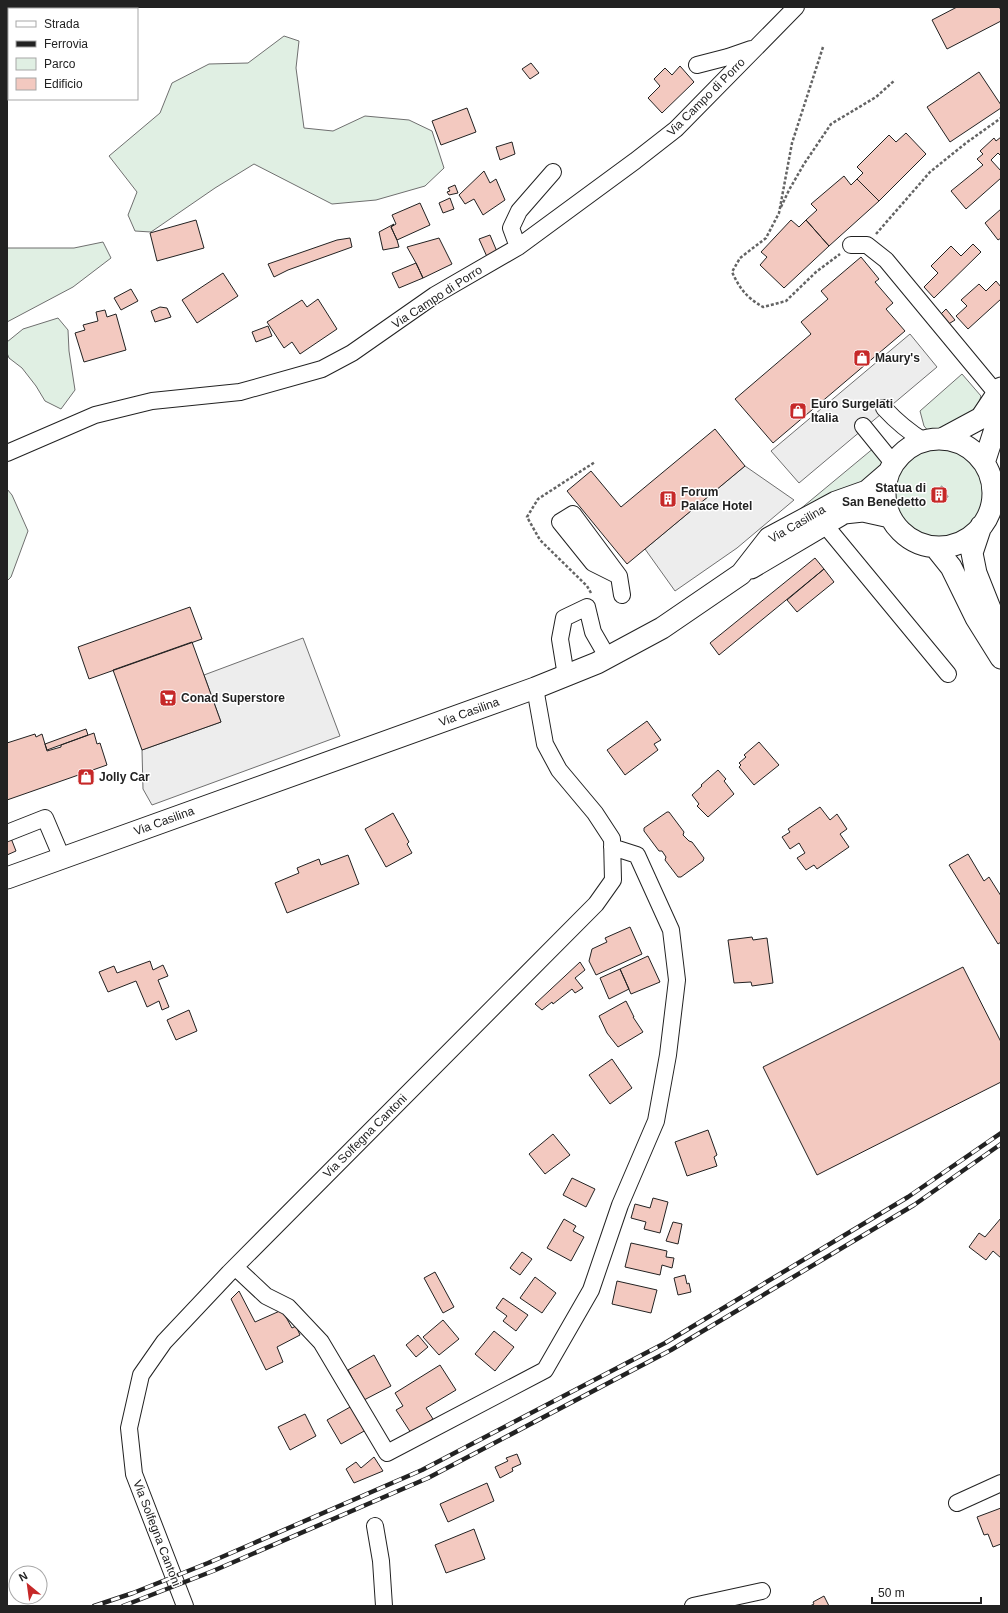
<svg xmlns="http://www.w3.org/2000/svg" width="1008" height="1613" viewBox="0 0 1008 1613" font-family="Arial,sans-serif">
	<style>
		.green { fill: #e0efe3; stroke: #6f6f6f }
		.parking { fill: #ededed; stroke: #6f6f6f }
		.building { fill: #f3c9c0; stroke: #222 }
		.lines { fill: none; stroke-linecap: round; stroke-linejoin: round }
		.minor-casing { stroke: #222; stroke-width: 18 }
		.major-casing { stroke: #222; stroke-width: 23 }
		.path { stroke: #646464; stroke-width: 2.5; stroke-dasharray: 3 2; stroke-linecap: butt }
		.minor { stroke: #fff; stroke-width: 16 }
		.major { stroke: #fff; stroke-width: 21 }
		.rail-casing { stroke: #222; stroke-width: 4.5 }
		.rail { stroke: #fff; stroke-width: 3; stroke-dasharray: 9; stroke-linecap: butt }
		.labels { text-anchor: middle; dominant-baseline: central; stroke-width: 3; stroke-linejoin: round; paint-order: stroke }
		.street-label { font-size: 12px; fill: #222; stroke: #fff }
		.poi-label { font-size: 12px; font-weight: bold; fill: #222; stroke: #fff; text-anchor: start }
	</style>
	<rect width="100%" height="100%" fill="#fff"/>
	<!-- green -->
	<path class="green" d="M284 36 299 41 296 68 304 128 333 131 365 116 409 120 432 131 444 168 425 186 376 200 332 204 254 164 215 188 151 232 135 231 128 215 137 192 109 156 160 113 172 83 209 64 248 63Z
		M103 242 111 258 73 287 7 322V248H74Z
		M58 318 68 330 69 351 75 390 61 409 45 401 36 386 22 368 9 358 7 353V342L23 329Z
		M962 374 981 396C979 407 957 428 947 433 943 434 936 434 931 434L924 426 920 411Z
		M875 447 883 463 881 473 775 530Z
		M894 494a47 47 0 1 1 94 0a47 47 0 1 1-94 0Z
		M7 489 12 495 28 531 11 577 7 581Z"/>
	<!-- parking -->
	<path class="parking" d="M910 334 937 367 799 483 771 451Z
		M745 466 794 500 737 548 675 591 645 549Z
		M303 638 340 736 152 805 143 789 142 750 221 722 204 675Z"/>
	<!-- building -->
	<path class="building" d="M957 7H999L1001 10V21L947 49 932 20Z
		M531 63 539 73 530 79 522 69Z
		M680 66 694 82 662 113 648 98 660 86 654 79 665 68 672 75Z
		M979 72 1001 105V108L950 142 927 107Z
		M467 108 476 132 441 145 432 121Z
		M906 133 926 154 879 201 857 179 863 173 857 167 889 135 896 142Z
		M1001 137V156L998 153 991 160 1001 171V178L966 209 951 191 983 165 977 159 983 154 980 151 994 138 996 141Z
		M512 142 515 154 500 160 496 147Z
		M484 171 490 183 496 179 505 200 483 215 474 199 465 204 459 195Z
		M844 176 851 185 857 179 879 201 829 246 806 220 817 210 811 204Z
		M455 185 458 193 449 195 447 192 450 191 448 188Z
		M450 198 454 209 443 213 439 203Z
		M420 203 430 225 397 240 391 227 396 224 392 215Z
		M1001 209V238L998 240 985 223Z
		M196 220 204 248 157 261 150 233Z
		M791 220 799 227 806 220 829 246 784 288 760 265 767 257 761 252Z
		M394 224 391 227 397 240 399 247 383 250 379 232Z
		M490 235 498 254 488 259 479 239Z
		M350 238 352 247 288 270 274 277 268 264 337 240Z
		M439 238 452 264 423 278 416 263 407 247Z
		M973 244 981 252 934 298 924 287 938 273 931 266 951 246 961 256Z
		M861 257 879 279 875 282 893 303 886 309 905 331 773 443 735 399 811 334 801 322 828 299 821 291Z
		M416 263 423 278 399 288 392 273Z
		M223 273 238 296 197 323 182 300Z
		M996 281 1001 287V299L968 329 956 316 967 306 961 300 979 284 986 291Z
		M131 289 138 301 121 310 114 298Z
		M318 299 337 329 300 354 292 342 284 348 267 322 302 300 307 307Z
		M160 307 167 308 171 317 155 322 151 311Z
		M946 309 955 320 947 325 939 316Z
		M105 310 107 317 116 314 126 350 84 362 75 333 85 330 83 325 98 321 96 312Z
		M268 326 272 336 256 342 252 332Z
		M715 429 745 466 627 564 567 491 591 471 621 507Z
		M942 486 948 497 937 503 931 493Z
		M815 558 824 569 719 655 710 643Z
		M824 569 834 582 797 612 787 600Z
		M190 607 202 639 89 679 78 647Z
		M192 642 221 722 142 750 113 670Z
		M647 721 661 740 654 744 658 750 625 775 607 750Z
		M86 729 88 735 47 750 45 744Z
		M94 733 97 744 100 743 107 765 7 800V743L35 734 36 737 42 734 47 751 61 747V745Z
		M759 742 779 765 754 785 739 767 741 765 739 763 746 757 744 755Z
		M718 770 726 779 724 781 734 794 708 817 697 806 699 804 692 795 702 786 701 785Z
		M820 807 830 820 837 814 847 829 840 834 849 847 817 869 814 865 806 870 797 858 805 853 799 843 790 849 782 837 790 832 788 829Z
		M667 812H669L684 832 683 835 689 841 692 842 704 858 703 861 681 877H678L665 860 666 857 662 851H659L644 831V828Z
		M393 813 409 842 407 844 412 853 386 867 365 829Z
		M7 828 16 851 7 855Z
		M968 854 984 881 989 877 1001 896V942L998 944 949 865Z
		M348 855 359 884 287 913 275 883 299 873 297 868 319 859 321 865Z
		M630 927 642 954 596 975 589 961 592 949 607 942 605 938Z
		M752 937 753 940 767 938 773 983 752 986 751 982 734 983 728 940Z
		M648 956 660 982 631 994 620 969Z
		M150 961 153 970 163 965 168 976 158 980 169 1007 162 1010 159 1001 147 1007 136 981 108 992 99 972 114 966 117 973Z
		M580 962 585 970 575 978 583 988 575 993 572 989 553 1004 552 1002 542 1010 535 1004Z
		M963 967 1001 1042V1082L817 1175 763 1067Z
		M620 969 629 989 609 999 600 978Z
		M626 1001 634 1017H633L643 1032 618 1047 607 1033 599 1016Z
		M189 1010 197 1031 176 1040 167 1020Z
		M612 1059 632 1088 610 1104 589 1075Z
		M708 1130 717 1155 714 1157 717 1166 687 1176 675 1142Z
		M553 1134 570 1155 545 1174 529 1154Z
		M572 1178 595 1189 586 1207 563 1195Z
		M653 1198 668 1202 660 1233 644 1229 646 1222 631 1218 635 1204 650 1208Z
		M1001 1218V1258L993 1251 986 1260 969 1247 979 1233 985 1237Z
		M564 1219 576 1226 573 1231 584 1237 571 1261 547 1248Z
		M673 1222 682 1224 678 1244 666 1241Z
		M631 1243 667 1251 666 1257 674 1258 672 1268 662 1265 660 1275 625 1267Z
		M522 1252 532 1259 520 1275 510 1268Z
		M435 1272 454 1307 443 1313 424 1278Z
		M685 1275 687 1284 689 1283 691 1292 678 1295 674 1278Z
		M535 1277 556 1293 542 1313 520 1298Z
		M617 1281 657 1290 651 1313 612 1304Z
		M239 1291 255 1322 282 1310 292 1328 296 1326 300 1335 277 1347 283 1362 266 1370 231 1299Z
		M503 1298 528 1315 516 1331 503 1321 507 1316 496 1308Z
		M443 1320 459 1339 439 1355 423 1337Z
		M494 1331 514 1347 495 1371 475 1354Z
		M418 1335 428 1347 416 1357 406 1345Z
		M374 1355 391 1386 364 1400 348 1370Z
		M440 1365 456 1390 426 1408 433 1419 411 1433 396 1410 403 1406 395 1393Z
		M352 1406 366 1430 341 1444 327 1420Z
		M305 1414 316 1436 290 1450 278 1427Z
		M517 1454 521 1464 512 1468 513 1471 500 1478 495 1467 508 1461 506 1458Z
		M374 1457 383 1471 354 1483 346 1469 356 1462 361 1468Z
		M487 1483 494 1501 448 1522 440 1504Z
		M1001 1508V1544L993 1547 988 1534 984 1535 977 1517Z
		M474 1529 485 1559 446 1573 435 1545Z
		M824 1596 829 1606H810L814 1604 813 1602Z"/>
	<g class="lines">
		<!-- minor casing -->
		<g class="minor-casing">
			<path id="minor" d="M697 65 728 57 751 49
				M851 245H867L886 260 997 394
				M518 247 511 228 519 211 553 172
				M884 408C896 421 909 432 924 441
				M863 426 893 463
				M7 453 95 415 152 401 240 392 322 369 352 353 435 295 518 247 635 161 676 129 796 7
				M825 525 948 674
				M619 576 593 563 560 522 573 514 619 576 622 595
				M566 676 560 639 564 618 587 607 593 632 608 658
				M7 833 45 818 62 858
				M235 1267 266 1296 288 1307 321 1342 387 1453 545 1370 591 1290 620 1205 656 1121 668 1055 677 980 671 930 637 855 612 847
				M957 1503 1001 1483
				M375 1526 381 1561 384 1606
				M185 1606 134 1474 129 1428 141 1375 164 1342 229 1273 596 904 613 880 612 839 595 813 559 770 545 744 535 688
				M693 1606 762 1591"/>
		</g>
		<!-- major casing -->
		<g class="major-casing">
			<path id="major" d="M942 439 981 418 1001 388
				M885 493a54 54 0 1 1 108 0a54 54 0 1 1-108 0Z
				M984 463 995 429 1001 419
				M981 526 972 553 976 573 1001 636
				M935 547 951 567 976 618 1001 658
				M751 568 844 513 863 511 890 517
				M7 878 535 688 597 663 662 628 741 574 769 538 836 502 867 491 889 472"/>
		</g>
		<!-- path -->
		<path class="path" d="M823 47 792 143 779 213 766 238 740 258 732 272C740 289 746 297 763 307L786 301 816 272 840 254
			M781 207 789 190 804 164 831 124 876 97 895 80
			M876 234 930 172 966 143 1001 118
			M591 593 587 586 540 540 527 517 538 499 595 462"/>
		<!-- minor -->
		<use href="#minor" class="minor"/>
		<!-- major -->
		<use href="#major" class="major"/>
		<!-- rail casing -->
		<g class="rail-casing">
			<path id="rail" d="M94 1606 133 1593 208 1563 422 1470 665 1343 908 1197 1001 1133
				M123 1606 213 1571 428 1478 671 1350 914 1205 1001 1144"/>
		</g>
		<!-- rail -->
		<use href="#rail" class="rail"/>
	</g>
	<!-- icons -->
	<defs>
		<g id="shop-square" transform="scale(0.9)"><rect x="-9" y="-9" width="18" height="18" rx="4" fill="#c62828" stroke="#fff"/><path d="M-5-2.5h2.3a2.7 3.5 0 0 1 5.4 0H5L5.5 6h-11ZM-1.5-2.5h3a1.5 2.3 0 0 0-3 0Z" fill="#fff"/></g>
		<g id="building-square" transform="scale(0.9)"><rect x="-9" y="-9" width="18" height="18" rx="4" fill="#c62828" stroke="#fff"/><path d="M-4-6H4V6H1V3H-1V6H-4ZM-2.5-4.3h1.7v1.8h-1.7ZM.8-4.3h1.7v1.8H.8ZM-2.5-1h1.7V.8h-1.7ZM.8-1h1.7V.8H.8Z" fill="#fff"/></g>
		<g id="supermarket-square" transform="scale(0.9)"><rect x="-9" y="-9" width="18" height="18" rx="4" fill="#c62828" stroke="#fff"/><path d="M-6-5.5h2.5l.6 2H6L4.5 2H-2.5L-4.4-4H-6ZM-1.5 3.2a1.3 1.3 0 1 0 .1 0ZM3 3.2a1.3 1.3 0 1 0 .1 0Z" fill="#fff"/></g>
	</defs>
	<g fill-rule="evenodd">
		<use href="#shop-square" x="862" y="358"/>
		<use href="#shop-square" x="798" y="411"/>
		<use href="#building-square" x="939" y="495"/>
		<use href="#building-square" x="668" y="499"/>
		<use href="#supermarket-square" x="168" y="698"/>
		<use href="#shop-square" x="86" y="777"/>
	</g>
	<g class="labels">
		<!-- street labels -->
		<g class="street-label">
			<text transform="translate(706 97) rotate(-45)">Via Campo di Porro</text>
			<text transform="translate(437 297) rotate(-33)">Via Campo di Porro</text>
			<text transform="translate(797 524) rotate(-30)">Via Casilina</text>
			<text transform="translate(469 712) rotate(-20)">Via Casilina</text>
			<text transform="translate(164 821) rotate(-20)">Via Casilina</text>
			<text transform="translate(365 1136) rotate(-45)">Via Solfegna Cantoni</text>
			<text transform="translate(157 1533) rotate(69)">Via Solfegna Cantoni</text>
		</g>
		<!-- poi labels -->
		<g class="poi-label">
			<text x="875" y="358">Maury's</text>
			<text x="811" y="404">Euro Surgelati<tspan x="811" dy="14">Italia</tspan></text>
			<text x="926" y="488" text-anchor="end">Statua di<tspan x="926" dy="14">San Benedetto</tspan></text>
			<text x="681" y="492">Forum<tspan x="681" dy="14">Palace Hotel</tspan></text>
			<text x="181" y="698">Conad Superstore</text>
			<text x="99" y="777">Jolly Car</text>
		</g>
	</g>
	<!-- border -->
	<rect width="1008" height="1613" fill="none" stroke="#222222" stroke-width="16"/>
	<!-- legend -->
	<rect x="8" y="8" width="130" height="92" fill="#ffffff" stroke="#a7a7a7"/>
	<rect x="16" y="21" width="20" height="6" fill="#ffffff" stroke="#a7a7a7"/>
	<text x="44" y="28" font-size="12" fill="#222222">Strada</text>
	<rect x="16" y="41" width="20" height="6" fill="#222222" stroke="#a7a7a7"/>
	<text x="44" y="48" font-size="12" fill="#222222">Ferrovia</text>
	<rect x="16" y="58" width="20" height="12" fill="#e0efe3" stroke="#a7a7a7"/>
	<text x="44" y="68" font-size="12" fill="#222222">Parco</text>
	<rect x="16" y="78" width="20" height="12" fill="#f3c9c0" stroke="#a7a7a7"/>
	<text x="44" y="88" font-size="12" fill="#222222">Edificio</text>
	<!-- north arrow -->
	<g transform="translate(28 1585) rotate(331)"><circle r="19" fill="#ffffff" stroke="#a7a7a7"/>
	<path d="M0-3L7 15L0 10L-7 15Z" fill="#c62828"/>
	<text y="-6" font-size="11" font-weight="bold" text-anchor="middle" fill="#222222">N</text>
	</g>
	<!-- scale -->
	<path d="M872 1597v6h109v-6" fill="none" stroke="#222222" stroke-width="2"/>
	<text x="878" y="1597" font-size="12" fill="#222222" stroke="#ffffff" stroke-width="3" paint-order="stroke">50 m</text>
</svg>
